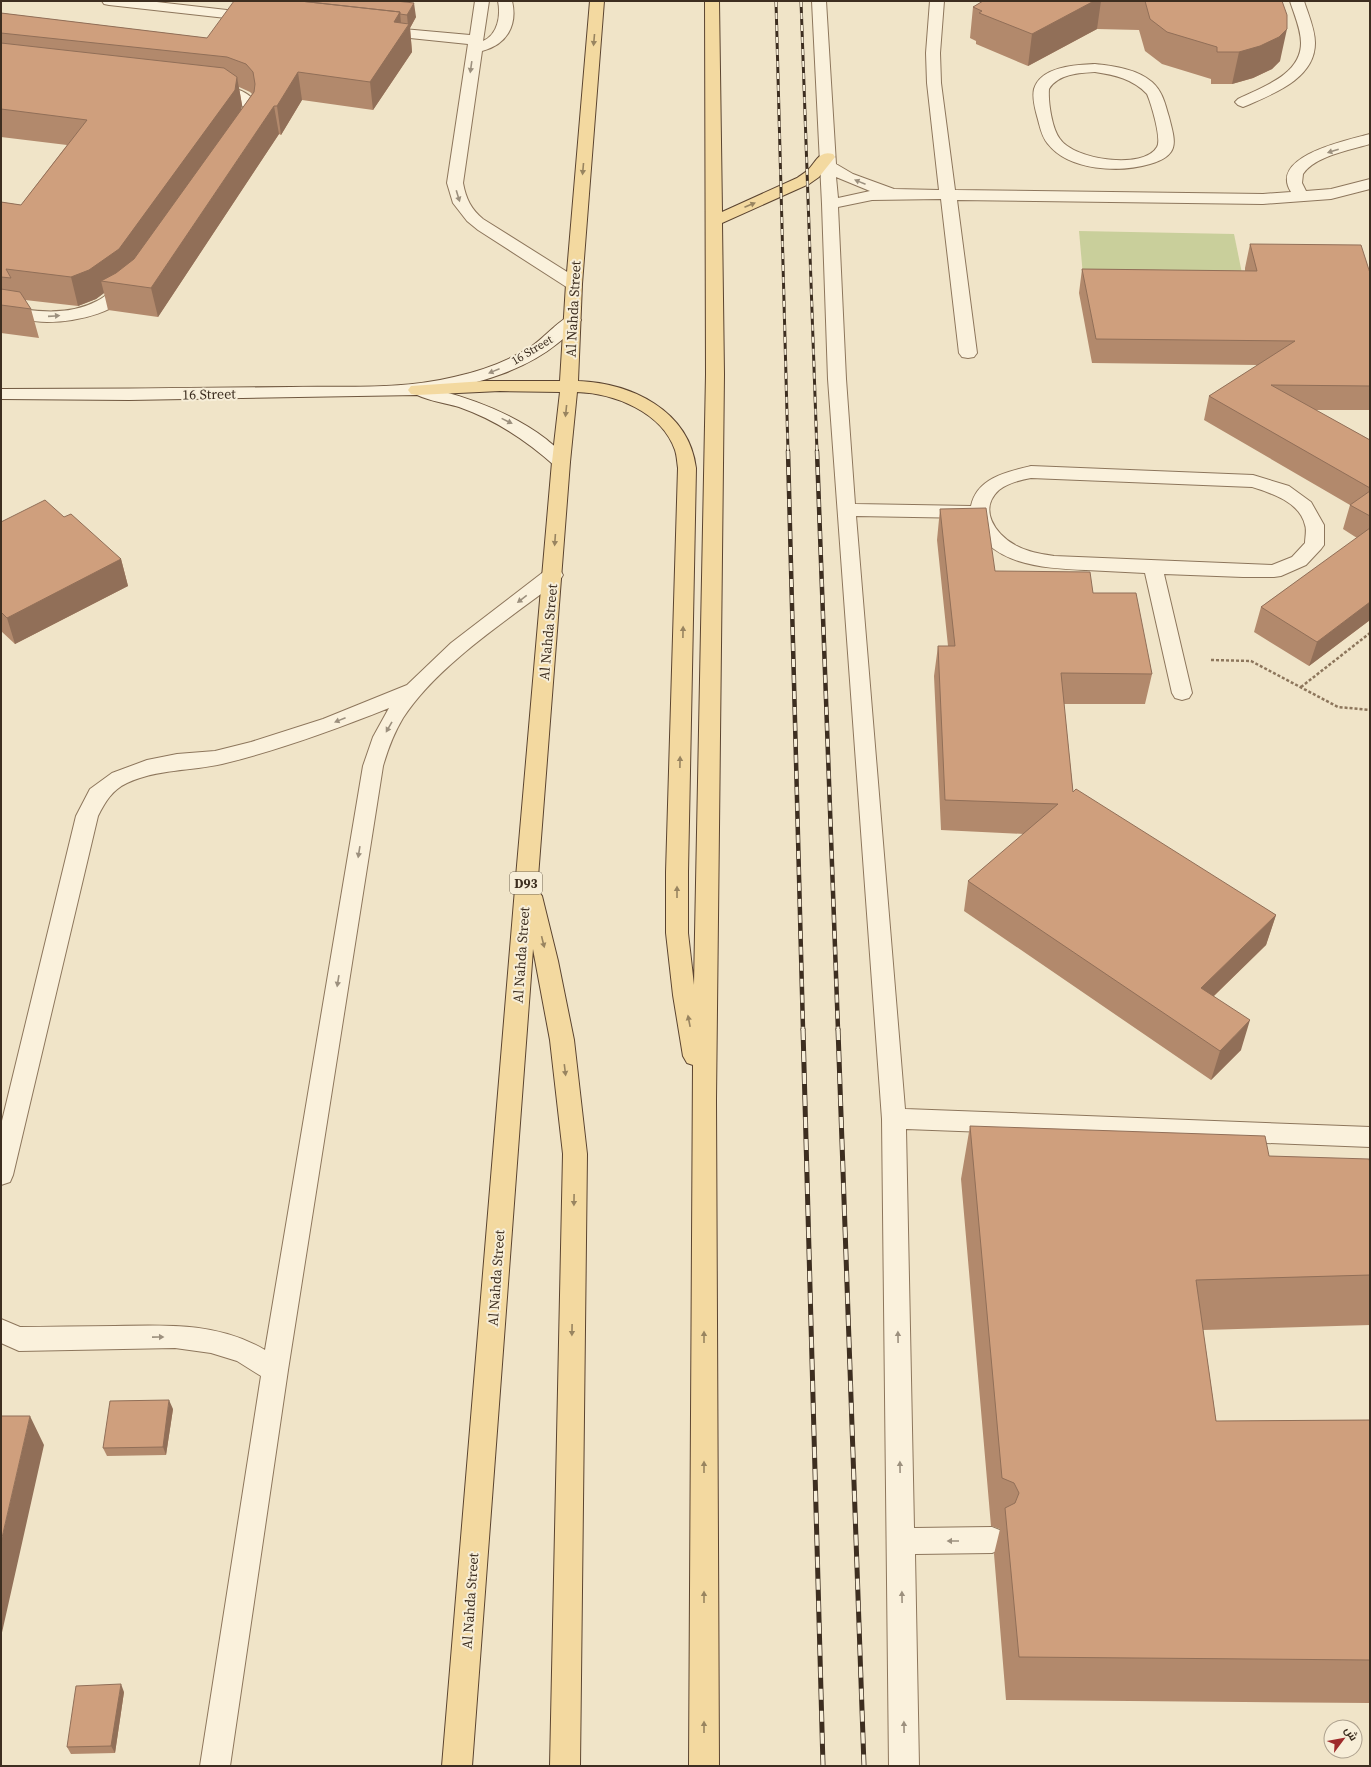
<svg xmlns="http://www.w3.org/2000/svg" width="1371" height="1767" viewBox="0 0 1371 1767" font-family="'Source Serif 4',Cairo,serif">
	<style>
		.green { fill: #c9cf9b }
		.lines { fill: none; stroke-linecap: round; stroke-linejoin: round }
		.lane-casing { stroke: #8d765c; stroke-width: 2 }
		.secondary-casing { stroke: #6f573f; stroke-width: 2 }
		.primary-casing { stroke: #5b4430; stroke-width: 2 }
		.path { stroke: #8d765c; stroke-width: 2.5; stroke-dasharray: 3 2; stroke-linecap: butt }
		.lane { fill: #faf1dc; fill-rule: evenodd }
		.secondary { fill: #faf1dc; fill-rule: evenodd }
		.primary { fill: #f3d9a0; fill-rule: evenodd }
		.rail-far2-casing { stroke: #3d2e20; stroke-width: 3 }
		.rail-far1-casing { stroke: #3d2e20; stroke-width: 4.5 }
		.rail-casing { stroke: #3d2e20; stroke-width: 5 }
		.rail-far2 { stroke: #f7eed8; stroke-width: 2; stroke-dasharray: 6; stroke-linecap: butt }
		.rail-far1 { stroke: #f7eed8; stroke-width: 3; stroke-dasharray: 8; stroke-linecap: butt }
		.rail { stroke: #f7eed8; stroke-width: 3.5; stroke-dasharray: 11; stroke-linecap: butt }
		.wall { fill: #b2896c; fill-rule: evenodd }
		.shaded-wall { fill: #916f58 }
		.building { fill: #cf9f7d; stroke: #916f58 }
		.oneway { fill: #988460 }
		.oneway2 { fill: #9c907e }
		.labels { text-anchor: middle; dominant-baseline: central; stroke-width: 4; stroke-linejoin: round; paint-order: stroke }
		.far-street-label { font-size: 12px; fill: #3d2e20; stroke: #f7eed8 }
		.shield { fill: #f7eed8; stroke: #756857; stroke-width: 1 }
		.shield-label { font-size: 13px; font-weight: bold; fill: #3d2e20 }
		.street-label { font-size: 14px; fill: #3d2e20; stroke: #f7eed8 }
	</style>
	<rect width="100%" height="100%" fill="#f0e4c8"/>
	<!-- green -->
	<path class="green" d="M1079 231 1234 234 1245 288 1084 287Z"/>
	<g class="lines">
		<!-- lane casing -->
		<g class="lane-casing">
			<path id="lane" d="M102 1H148L253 13 258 14 260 17 258 20 253 21 109 5 104 4Z
				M475 1H489L483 41C498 35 501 15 498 1H512C518 26 506 45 482 51L463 183C466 199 471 209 483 219L580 280 582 284 580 288 574 289 568 288 478 230 467 221 453 203 447 183 468 44 381 35 376 34 374 31 376 28 381 27 470 35Z
				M812 1H826L836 164 853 174 894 189 939 190 927 83 926 53 930 1H944L940 53 941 83 955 190 1263 194 1291 192C1268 156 1348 140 1370 134V144C1350 150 1315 156 1303 174L1302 183 1306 191 1331 189 1370 179V189L1331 199 1263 204 957 200 977 353 974 357 968 358 962 357 959 353 941 199 872 200 838 207 846 379 855 504 971 506C977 478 1006 472 1031 466L1253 475 1289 486 1311 502 1324 525V545L1321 549 1306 565 1281 576 1274 577H1243L1164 574 1192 693 1189 698 1182 700 1175 698 1172 693 1145 573C1125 572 1106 571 1086 570 1044 568 988 566 971 518L856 516 905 1109 1370 1127V1147L906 1129 914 1528 992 1527 1002 1531 1006 1540 1002 1549 992 1553 915 1554 919 1766H889L882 1119 828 379 822 204ZM836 177 870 191 838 198ZM1031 478 1252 487C1271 493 1300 502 1305 525 1307 530 1305 538 1305 543L1292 557 1272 565 1054 556C1041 554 1027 552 1015 545 995 534 978 509 999 490 1008 483 1020 480 1031 478Z
				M1290 1H1304C1308 14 1315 29 1315 43 1315 78 1275 93 1248 105L1243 107 1238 105 1235 102 1238 99C1262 87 1301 75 1301 43 1301 29 1294 14 1290 1Z
				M1095 64C1114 66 1137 69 1152 82 1163 92 1165 104 1169 117 1175 141 1181 155 1150 164 1120 173 1069 171 1048 144 1041 136 1040 126 1037 116 1035 108 1032 98 1034 89 1041 66 1076 65 1095 64ZM1095 72C1115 75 1133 79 1147 94 1151 103 1162 139 1157 147 1144 170 1074 160 1060 139 1052 129 1048 102 1049 89 1058 74 1079 73 1095 72Z
				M212 84C233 87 252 90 261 111L249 130 244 132 239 130 236 127 245 111C239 94 222 96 207 92L204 89 207 86Z
				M131 280 137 281 139 285C121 312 78 322 47 322 32 322 16 318 1 316V306C34 311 66 317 97 301 109 295 119 283 131 280Z
				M553 569 560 570 563 575 560 580C510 618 437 665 403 718 394 733 388 749 383 766L288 1370 230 1766H200L261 1376 237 1361 211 1353 175 1348 19 1351 1 1343V1319L20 1327C52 1327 83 1326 115 1326 167 1325 218 1322 265 1350L363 766 373 737 389 708C334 730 279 750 222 764 191 771 157 769 127 783 112 790 105 802 98 816L13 1175 10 1182 1 1185V1125L76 816 90 789 112 773 147 760 177 754 215 751 251 742 323 719 407 685 451 643 546 570Z"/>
		</g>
		<!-- secondary casing -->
		<g class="secondary-casing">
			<path id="secondary" d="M572 315 578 316 581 320 578 324C572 330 565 338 558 343 525 370 482 382 441 391 479 401 514 415 546 439 554 446 564 453 570 462L567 466 561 468 555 466C526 440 496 420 459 407 445 403 430 401 417 395L129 400 1 399V389C98 389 194 388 291 387 345 386 401 390 454 377 481 371 509 361 532 346 544 338 561 318 572 315Z"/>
		</g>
		<!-- primary casing -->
		<g class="primary-casing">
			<path id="primary" d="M590 1H604L582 284 578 381C631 383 689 410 696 468L688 872V933L694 985 706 374 705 1H719L722 212 797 178C801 175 805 173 808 170 816 162 819 150 833 154L835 157 819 177 809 184 722 223 724 374 716 1100 719 1766H689L693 1065 687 1063 683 1056 673 995 666 933V872L678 468C677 462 677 456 675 450 662 412 614 393 577 392L570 462 537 890 542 896 558 961 574 1040 587 1154 580 1766H550L563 1154 550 1040 533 949 472 1766H442L516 877 552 462 560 392 500 391 417 395 411 394 408 390 411 386 484 381H560L566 284Z"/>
		</g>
		<!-- path -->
		<path class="path" d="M1211 660 1251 661 1338 707 1370 710
			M1301 687 1370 633"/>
		<!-- lane -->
		<use href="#lane" class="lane"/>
		<!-- secondary -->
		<use href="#secondary" class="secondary"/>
		<!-- primary -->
		<use href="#primary" class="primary"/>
		<!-- rail-far2 casing -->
		<g class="rail-far2-casing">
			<path id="rail-far2" d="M776 1 788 452
				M801 1 817 452"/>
		</g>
		<!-- rail-far1 casing -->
		<g class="rail-far1-casing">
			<path id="rail-far1" d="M788 451 803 1030
				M817 451 838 1030"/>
		</g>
		<!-- rail casing -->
		<g class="rail-casing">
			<path id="rail" d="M803 1029 823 1766
				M838 1029 864 1766"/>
		</g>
		<!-- rail-far2 -->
		<use href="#rail-far2" class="rail-far2"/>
		<!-- rail-far1 -->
		<use href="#rail-far1" class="rail-far1"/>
		<!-- rail -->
		<use href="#rail" class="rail"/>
	</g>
	<!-- wall -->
	<path class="wall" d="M396 1 416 17 410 28 412 52 373 110 302 100 281 135 279 134 158 317 108 310 104 293 96 299 78 306 25 300 31 309 39 338 1 333V202L21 205 67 145 1 137V13L207 38ZM239 87 250 92 252 94 241 110 242 105Z
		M983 1H1282L1280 61 1272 69 1253 78 1232 84H1211V79L1162 64 1145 51 1139 30 1097 29 1028 66 976 44V41L970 38 973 7Z
		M1250 244 1370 273V410H1315L1370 440V620L1309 666 1254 632 1261 607 1357 538 1343 529 1350 505 1204 420 1209 396 1258 365 1092 363 1079 293 1082 269 1245 271V268Z
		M940 509 995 571 1093 593 1152 674 1145 704H1064L1073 792 1276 915 1266 945 1214 996 1241 1050 1211 1080 964 911 968 881 1024 834 941 830 934 676 938 646H948L937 540Z
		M64 517 121 559 128 586 15 644 1 631V522Z
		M970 1126 1269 1156 1370 1163V1325L1203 1330 1216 1421 1370 1420V1703L1006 1700 994 1554 1000 1529 991 1526 961 1179Z
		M173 1409 166 1455 107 1456 103 1448Z
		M124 1692 115 1753 71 1754 67 1747Z"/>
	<!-- shaded-wall -->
	<path class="shaded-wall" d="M1094 1H1101L1097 29 1028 66 1032 34Z
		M414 3 416 17 410 28 412 52 373 110 370 82 394 22 400 12 402 35 408 26 407 15Z
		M1287 29 1280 61 1272 69 1253 78 1232 84 1239 52Z
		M298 72 302 100 281 135 277 106Z
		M237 77 242 105 240 118 126 278 101 281 104 293 96 299 78 306 71 277Z
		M274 106 279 134 158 317 151 288Z
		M121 559 128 586 15 644 7 618Z
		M1370 602V620L1309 666 1317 642Z
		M1276 915 1266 945 1192 1017 1201 988Z
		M1250 1020 1241 1050 1211 1080 1220 1051Z
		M169 1400 173 1409 166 1455 163 1447Z
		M30 1416 44 1445 1 1637V1542Z
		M121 1684 124 1692 115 1753 111 1746Z"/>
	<!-- building -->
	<path class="building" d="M234 1H300L400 12 394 22 409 24 370 82 298 72 277 106H274L151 288 101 281 116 273 134 259 254 92 255 84 253 72 246 64 227 57 1 33V13L207 38Z
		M300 1H396L414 3 407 15 400 14V12Z
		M983 1H1094L1032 34 979 13 982 11 973 7Z
		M1145 1H1282L1287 15V29L1279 37 1260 46 1239 52H1217V47L1167 32 1150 19Z
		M1 43 224 68 237 77 235 90 119 249 89 270 71 277 6 269 11 278 1 277V202L21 205 87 120 1 109Z
		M1250 244 1361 245 1370 273V386L1271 385 1370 440V488L1209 396 1295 341 1096 339 1082 269 1257 271Z
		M1 289 20 292 31 309 1 305Z
		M1370 491V516L1350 505Z
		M45 500 64 517 71 514 121 559 7 618 1 612V522Z
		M986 508 995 571 1090 572 1093 593H1136L1152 674 1061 673 1073 792 1076 789 1276 915 1201 988 1250 1020 1220 1051 968 881 1058 804 945 800 938 646H955L940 509Z
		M1370 528V602L1317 642 1261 607Z
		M970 1126 1265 1136 1269 1156 1369 1159 1370 1163V1275L1196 1280 1216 1421 1370 1420V1660L1019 1657 1005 1508 1015 1503 1019 1493 1014 1483 1002 1478Z
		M169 1400 163 1447 103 1448 110 1401Z
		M1 1416H30L1 1542Z
		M121 1684 111 1746 67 1747 76 1686Z"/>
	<!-- one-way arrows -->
	<defs><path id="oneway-solid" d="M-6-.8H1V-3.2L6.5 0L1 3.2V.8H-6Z"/></defs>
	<g class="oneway">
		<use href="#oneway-solid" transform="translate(594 40) rotate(95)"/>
		<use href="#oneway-solid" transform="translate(583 169) rotate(95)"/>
		<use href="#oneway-solid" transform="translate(750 205) rotate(-23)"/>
		<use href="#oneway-solid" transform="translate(566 411) rotate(96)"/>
		<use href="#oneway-solid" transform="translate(555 540) rotate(94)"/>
		<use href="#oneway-solid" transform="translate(683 632) rotate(-89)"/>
		<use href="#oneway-solid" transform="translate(680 762) rotate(-89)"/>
		<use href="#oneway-solid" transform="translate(677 892) rotate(-90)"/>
		<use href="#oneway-solid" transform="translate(543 942) rotate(76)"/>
		<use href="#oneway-solid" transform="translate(689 1021) rotate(-101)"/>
		<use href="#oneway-solid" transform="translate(565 1070) rotate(83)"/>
		<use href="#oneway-solid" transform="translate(574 1200) rotate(91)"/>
		<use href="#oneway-solid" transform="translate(572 1330) rotate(91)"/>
		<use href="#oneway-solid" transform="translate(704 1337) rotate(-90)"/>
		<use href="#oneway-solid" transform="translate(704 1467) rotate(-90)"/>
		<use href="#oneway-solid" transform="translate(704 1597) rotate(-90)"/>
		<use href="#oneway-solid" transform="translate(704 1727) rotate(-90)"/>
	</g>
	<g class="oneway2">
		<use href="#oneway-solid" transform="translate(471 67) rotate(98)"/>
		<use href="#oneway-solid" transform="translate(1333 151) rotate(162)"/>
		<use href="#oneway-solid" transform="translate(860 182) rotate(-158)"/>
		<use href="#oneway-solid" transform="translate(458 196) rotate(73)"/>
		<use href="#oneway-solid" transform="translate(54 316) rotate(-4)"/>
		<use href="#oneway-solid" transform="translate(494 371) rotate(158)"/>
		<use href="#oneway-solid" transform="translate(507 421) rotate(26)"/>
		<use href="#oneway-solid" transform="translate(522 599) rotate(142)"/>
		<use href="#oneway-solid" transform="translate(340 720) rotate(158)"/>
		<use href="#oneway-solid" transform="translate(389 727) rotate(120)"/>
		<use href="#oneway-solid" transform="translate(359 852) rotate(99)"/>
		<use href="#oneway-solid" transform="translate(338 981) rotate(99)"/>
		<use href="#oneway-solid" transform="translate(158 1337) rotate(-1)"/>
		<use href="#oneway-solid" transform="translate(898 1337) rotate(-91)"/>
		<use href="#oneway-solid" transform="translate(900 1467) rotate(-91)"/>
		<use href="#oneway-solid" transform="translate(953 1541) rotate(180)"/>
		<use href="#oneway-solid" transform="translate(902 1597) rotate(-91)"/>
		<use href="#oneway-solid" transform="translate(904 1727) rotate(-91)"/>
	</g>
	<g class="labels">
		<!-- far-street labels -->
		<g class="far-street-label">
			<text transform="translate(532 350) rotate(-31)">16 Street</text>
		</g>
		<!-- shield labels -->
		<rect class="shield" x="510" y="872" width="32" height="22" rx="3"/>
		<g class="shield-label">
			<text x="526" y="883">D93</text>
		</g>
		<!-- street labels -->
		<g class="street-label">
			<text transform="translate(573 309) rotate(-87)">Al Nahda Street</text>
			<text transform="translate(209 394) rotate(-1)">16 Street</text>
			<text transform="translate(548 632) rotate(-85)">Al Nahda Street</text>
			<text transform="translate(521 955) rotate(-86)">Al Nahda Street</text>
			<text transform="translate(496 1278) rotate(-86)">Al Nahda Street</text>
			<text transform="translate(470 1601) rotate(-86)">Al Nahda Street</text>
		</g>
	</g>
	<!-- border -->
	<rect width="1371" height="1767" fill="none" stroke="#3d2e20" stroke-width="4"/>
	<!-- north arrow -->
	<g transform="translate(1343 1739) rotate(58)"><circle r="19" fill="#f7eed8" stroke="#ada18e"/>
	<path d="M0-3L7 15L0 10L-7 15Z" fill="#9e2a2b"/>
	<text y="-6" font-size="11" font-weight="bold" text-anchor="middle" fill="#3d2e20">ش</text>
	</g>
</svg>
